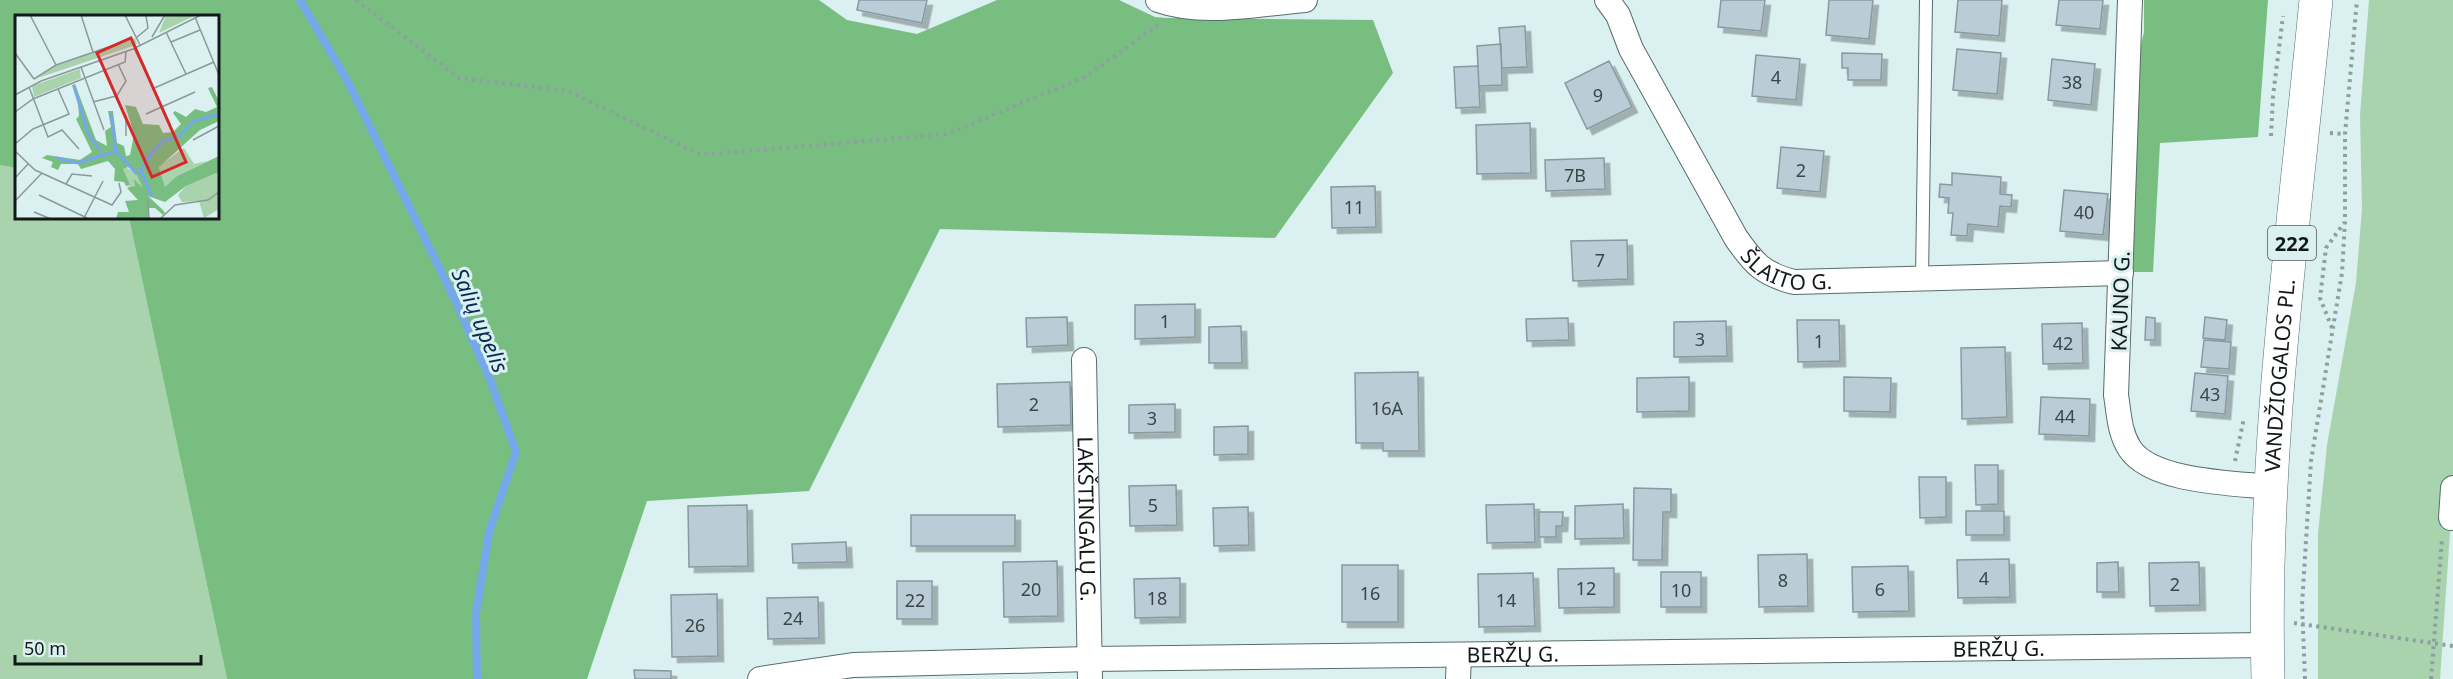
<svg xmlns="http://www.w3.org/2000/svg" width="2453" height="679" viewBox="0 0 2453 679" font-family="'Noto Sans',sans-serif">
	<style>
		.green { fill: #a9d3ad }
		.forest { fill: #79be81 }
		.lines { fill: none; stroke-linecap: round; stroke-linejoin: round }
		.stream { stroke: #75a8ea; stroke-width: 8 }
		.building { fill: #baccd5; stroke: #8899a2; stroke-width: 1.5; filter: url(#shadow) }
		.service-casing { stroke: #586c6d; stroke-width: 14 }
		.minor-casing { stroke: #586c6d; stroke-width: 26 }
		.primary-casing { stroke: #586c6d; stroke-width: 34 }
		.path { stroke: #8e9fa0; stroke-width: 4; stroke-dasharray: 3 4.5; stroke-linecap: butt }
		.service { stroke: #fff; stroke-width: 12 }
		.minor { stroke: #fff; stroke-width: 24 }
		.primary { stroke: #fff; stroke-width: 33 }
		.labels { text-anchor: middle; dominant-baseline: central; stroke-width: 6; stroke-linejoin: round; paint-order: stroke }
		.number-label { font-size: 18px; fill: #3c4649 }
		.shield { fill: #daf0f1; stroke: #4e5a5a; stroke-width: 1.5 }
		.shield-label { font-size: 20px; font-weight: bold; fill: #12191a }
		.street-label { font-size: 21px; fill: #12191a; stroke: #daf0f1 }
		.water-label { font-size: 22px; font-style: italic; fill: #082b54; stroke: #daf0f1 }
		.inset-river { fill: none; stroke: #75a8ea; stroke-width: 3 }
		.inset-road { fill: none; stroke: #8a9a9b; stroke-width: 1.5 }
		.view { fill: #d62828; fill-opacity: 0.15; stroke: #d62828; stroke-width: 3 }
		.inset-edge { fill: none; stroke: #12191a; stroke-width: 3 }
	</style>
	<defs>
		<filter id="shadow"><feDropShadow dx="5.5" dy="5.5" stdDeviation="0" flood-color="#0004"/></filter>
	</defs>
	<rect width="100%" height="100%" fill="#daf0f1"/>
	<!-- green -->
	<path class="green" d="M2369 0H2453V488L2440 679H2318V534L2327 445 2356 283 2362 209 2360 115Z
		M0 165 16 168V218H129L227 679H0Z"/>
	<!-- forest -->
	<path class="forest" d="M0 0H819L847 20 917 34 997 0H1119L1155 17 1167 18 1373 20 1393 73 1275 238 940 229 809 491 647 501 587 679H227L129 218H218V16H16V168L0 165Z
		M2144 0H2268L2258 137 2160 143 2153 272H2132L2138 57 2144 32Z"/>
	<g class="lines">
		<!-- stream -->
		<path class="stream" d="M300 0 348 82 455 300 491 382 516 452 489 532 476 613 477 679"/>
	</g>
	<!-- building -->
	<path class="building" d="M859 0H927L922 23 857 10Z
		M1721 0H1765L1761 31 1718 27Z
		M1829 0H1873L1869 39 1826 35Z
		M1958 0H2002L1999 36 1955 32Z
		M2059 0H2103L2100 29 2056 25Z
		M1525 26 1527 67 1502 68 1499 28Z
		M1501 44 1502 85 1479 86 1477 46Z
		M1957 49 2001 53 1997 94 1953 90Z
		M1842 53 1882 54 1881 80H1848V68H1842Z
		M1756 55 1800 59 1796 100 1752 96Z
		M2052 59 2095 64 2091 105 2048 100Z
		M1609 61 1632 107 1587 129 1565 83Z
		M1478 66 1480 107 1456 108 1454 67Z
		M1530 123 1531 173 1477 174 1476 125Z
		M1781 147 1824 151 1820 192 1777 188Z
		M1604 158 1605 189 1546 191 1545 160Z
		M1952 173 2001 177 2000 194 2012 195 2011 207 2000 206 1998 227 1968 224 1967 236 1951 235 1953 213H1948L1949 198 1939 197 1940 184 1952 185Z
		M1375 186 1376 227 1332 228 1331 187Z
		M2064 190 2108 194 2103 235 2060 231Z
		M1627 240 1628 279 1573 281 1571 241Z
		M1195 304V337L1135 339V305Z
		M1067 317 1068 345 1027 347 1026 318Z
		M2146 317 2155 318V340H2145Z
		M2205 317 2227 320 2225 340 2203 338Z
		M1568 318 1569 340 1527 341 1526 319Z
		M1797 320H1839L1840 361 1798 362Z
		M1726 321 1727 356 1674 357V322Z
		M2082 323 2083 363 2043 364 2042 324Z
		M1241 326 1242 363H1209V327Z
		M2204 340 2231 342 2229 369 2201 367Z
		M2005 347 2007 417 1962 419 1961 348Z
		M1418 372 1419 451H1383V443H1356L1355 373Z
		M2195 373 2228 376 2225 414 2191 411Z
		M1689 377V411L1637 412V378Z
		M1844 377 1891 378 1890 412 1844 411Z
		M1070 382 1071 425 998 427 997 384Z
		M2041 397 2090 399 2089 436 2039 434Z
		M1175 404V432L1129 433V405Z
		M1248 426V454L1214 455V427Z
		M1975 465H1998V504L1976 505Z
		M1919 477H1946V517L1920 518Z
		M1176 485 1177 525 1130 526 1129 486Z
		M1634 488 1671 489V512H1663L1662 560H1633Z
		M1534 504 1535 542 1487 543 1486 505Z
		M1623 504 1624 538 1575 539V506Z
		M747 505 748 566 689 567 688 506Z
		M1248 507 1249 545 1214 546 1213 508Z
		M1966 511H2004V535H1966Z
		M1539 512H1563L1562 526H1556V537H1539Z
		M911 515H1015V546H911Z
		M846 542 847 562 793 563 792 544Z
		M1807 554 1808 606 1759 607 1758 555Z
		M2009 559 2010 597 1958 598 1957 560Z
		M1057 561 1058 616 1004 617 1003 562Z
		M2118 562 2119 592H2097V563Z
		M2199 562 2200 605 2150 606 2149 563Z
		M1342 565H1398V622H1342Z
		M1908 566 1909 611 1853 612 1852 567Z
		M1614 568V607L1559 608 1558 569Z
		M1661 572H1701V607H1661Z
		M1533 573 1535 626 1479 627 1478 574Z
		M1180 578V617L1135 618 1134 579Z
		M897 581H932V619H897Z
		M717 594 718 656 672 657 671 595Z
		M818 597 819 638 768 639 767 598Z
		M634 670 671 671V679H635Z"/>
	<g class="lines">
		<!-- service casing -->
		<g class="service-casing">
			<path id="service" d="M1922 279 1926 0"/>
		</g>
		<!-- minor casing -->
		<g class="minor-casing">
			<g id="minor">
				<path d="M1158 0C1203 16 1257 4 1305 0"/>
				<path id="s1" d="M1607 0 1618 15 1631 49 1736 238C1754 264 1763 274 1794 282L2121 273"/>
				<path d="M2130 0 2116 395C2119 413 2119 432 2130 449 2152 482 2233 483 2271 487"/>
				<path id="s2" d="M1084 360 1090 679"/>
				<path d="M2451 518 2453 488"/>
				<path id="s3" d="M760 679 853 665 1090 659 2267 645"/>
				<path d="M1458 679 1459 655"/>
			</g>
		</g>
		<!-- primary casing -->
		<g class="primary-casing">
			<g id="primary">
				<path id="s4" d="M2268 679C2262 452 2294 226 2316 0"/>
			</g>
		</g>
		<!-- path -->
		<path class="path" d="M356 0 459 78 568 91 701 155 947 134 1087 76 1158 25
			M2330 133 2345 134
			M2271 136 2273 96 2283 16
			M2332 328 2320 298 2326 248 2344 223
			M2235 461 2244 418
			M2294 623 2453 646
			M2305 679 2302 605 2311 461 2342 273 2345 221V134L2357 0
			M2431 679 2442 539"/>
		<!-- service -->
		<use href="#service" class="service"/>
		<!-- minor -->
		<use href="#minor" class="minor"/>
		<!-- primary -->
		<use href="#primary" class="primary"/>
	</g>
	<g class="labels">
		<!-- number labels -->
		<g class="number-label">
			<text x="1776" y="77">4</text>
			<text x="2072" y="82">38</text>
			<text x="1598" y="95">9</text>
			<text x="1801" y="170">2</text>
			<text x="1575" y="175">7B</text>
			<text x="1354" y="207">11</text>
			<text x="2084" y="212">40</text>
			<text x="1600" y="260">7</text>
			<text x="1165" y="321">1</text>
			<text x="1700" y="339">3</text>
			<text x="1819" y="341">1</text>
			<text x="2063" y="343">42</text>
			<text x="2210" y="394">43</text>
			<text x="1034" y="404">2</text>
			<text x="1387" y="408">16A</text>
			<text x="2065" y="416">44</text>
			<text x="1152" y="418">3</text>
			<text x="1153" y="505">5</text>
			<text x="1984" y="578">4</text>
			<text x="1783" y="580">8</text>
			<text x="2175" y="584">2</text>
			<text x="1586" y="588">12</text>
			<text x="1031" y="589">20</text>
			<text x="1880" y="589">6</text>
			<text x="1681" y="590">10</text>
			<text x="1370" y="593">16</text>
			<text x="1157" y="598">18</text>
			<text x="915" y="600">22</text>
			<text x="1506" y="600">14</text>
			<text x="793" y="618">24</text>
			<text x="695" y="625">26</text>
		</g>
		<!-- shield labels -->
		<rect class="shield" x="2268" y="226" width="48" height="34" rx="4.5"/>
		<g class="shield-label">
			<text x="2292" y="243">222</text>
		</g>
		<!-- street labels -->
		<g class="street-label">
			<text stroke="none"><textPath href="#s1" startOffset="336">ŠLAITO G.</textPath></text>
			<text transform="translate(2120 301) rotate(-88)">KAUNO G.</text>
			<text stroke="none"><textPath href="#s4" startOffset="304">VANDŽIOGALOS PL.</textPath></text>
			<text stroke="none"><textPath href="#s2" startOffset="159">LAKŠTINGALŲ G.</textPath></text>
			<text stroke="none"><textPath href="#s3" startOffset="1240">BERŽŲ G.</textPath></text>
			<text stroke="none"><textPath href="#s3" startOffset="754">BERŽŲ G.</textPath></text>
		</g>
		<!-- water labels -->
		<g class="water-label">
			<text transform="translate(481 320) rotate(67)">Salių upelis</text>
		</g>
	</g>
	<!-- overview -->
	<g transform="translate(15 15)">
		<rect width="204" height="204" fill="#daf0f1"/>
		<path d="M151 0H181L144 18ZM120 23 122 29 112 33 23 63 41 50ZM65 54 66 63 19 82 17 71ZM169 133 179 149 193 146 162 161 150 173 144 151ZM110 152 121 158 127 172 121 166 119 172 112 173 115 170 107 156ZM204 157V194L189 203 184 186 167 187 163 180 171 171Z" fill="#a9d3ad"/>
		<path d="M60 69 81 125 92 131 90 116 96 112 93 96H98L102 128 109 131 111 141 115 140 119 119 110 90 121 92 128 109 144 110 148 118 158 117 166 109 158 98 160 96 171 102 180 94 191 97 202 92 193 73 197 72 204 86V106L185 115 144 152 150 172 162 161 204 141V157L171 171 150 187 133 181 148 195 150 198 148 200 140 193H134V204H101L103 197H114L110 186 123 185 112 173 120 171 119 164 127 172 121 158 113 152 108 154 115 170 111 171 109 167 99 166 100 154 93 146 66 154 63 149H46L43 155 36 152 38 147 27 143 32 140 65 145 77 137 61 104 64 101 63 87 57 70Z" fill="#79be81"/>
		<path class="inset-river" d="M59 71 73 118 86 137M96 99 101 136M41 143 63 148 101 136 121 158 126 157M137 182 126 155 133 142 148 126 164 121 179 106 204 99"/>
		<path class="inset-road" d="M15 0 41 50M66 0 78 37M110 0 125 30M180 2 204 60M151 17 171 59M137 22 150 0M121 23 133 13 131 1M156 27 185 15M119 33 155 109M0 38 19 64M103 49 111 66 101 82 111 102V121M66 52 89 115M19 64 41 50 108 27M14 72 33 122 47 115 64 134M137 74 199 47M0 80 26 66 118 34 186 0M78 87 101 81M0 97 18 84 110 47 111 37M131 99 180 77M178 125 204 111M0 129 18 114 54 99 43 74M0 136 20 155 97 190 106 177 104 168M0 163 13 149M51 169 57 159 77 161M24 180 74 204M0 186 27 158M133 186 134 204M19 197 36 204M69 203 88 166M145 204 160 190 193 185 204 177"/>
		<path class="view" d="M116 23 171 147 137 162 82 38Z"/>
		<rect width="204" height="204" class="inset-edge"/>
	</g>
	<!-- scale -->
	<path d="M15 655v9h186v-9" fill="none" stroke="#12191a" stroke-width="3"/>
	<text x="24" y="655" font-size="18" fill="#12191a" stroke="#daf0f1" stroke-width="4.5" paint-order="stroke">50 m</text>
</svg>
